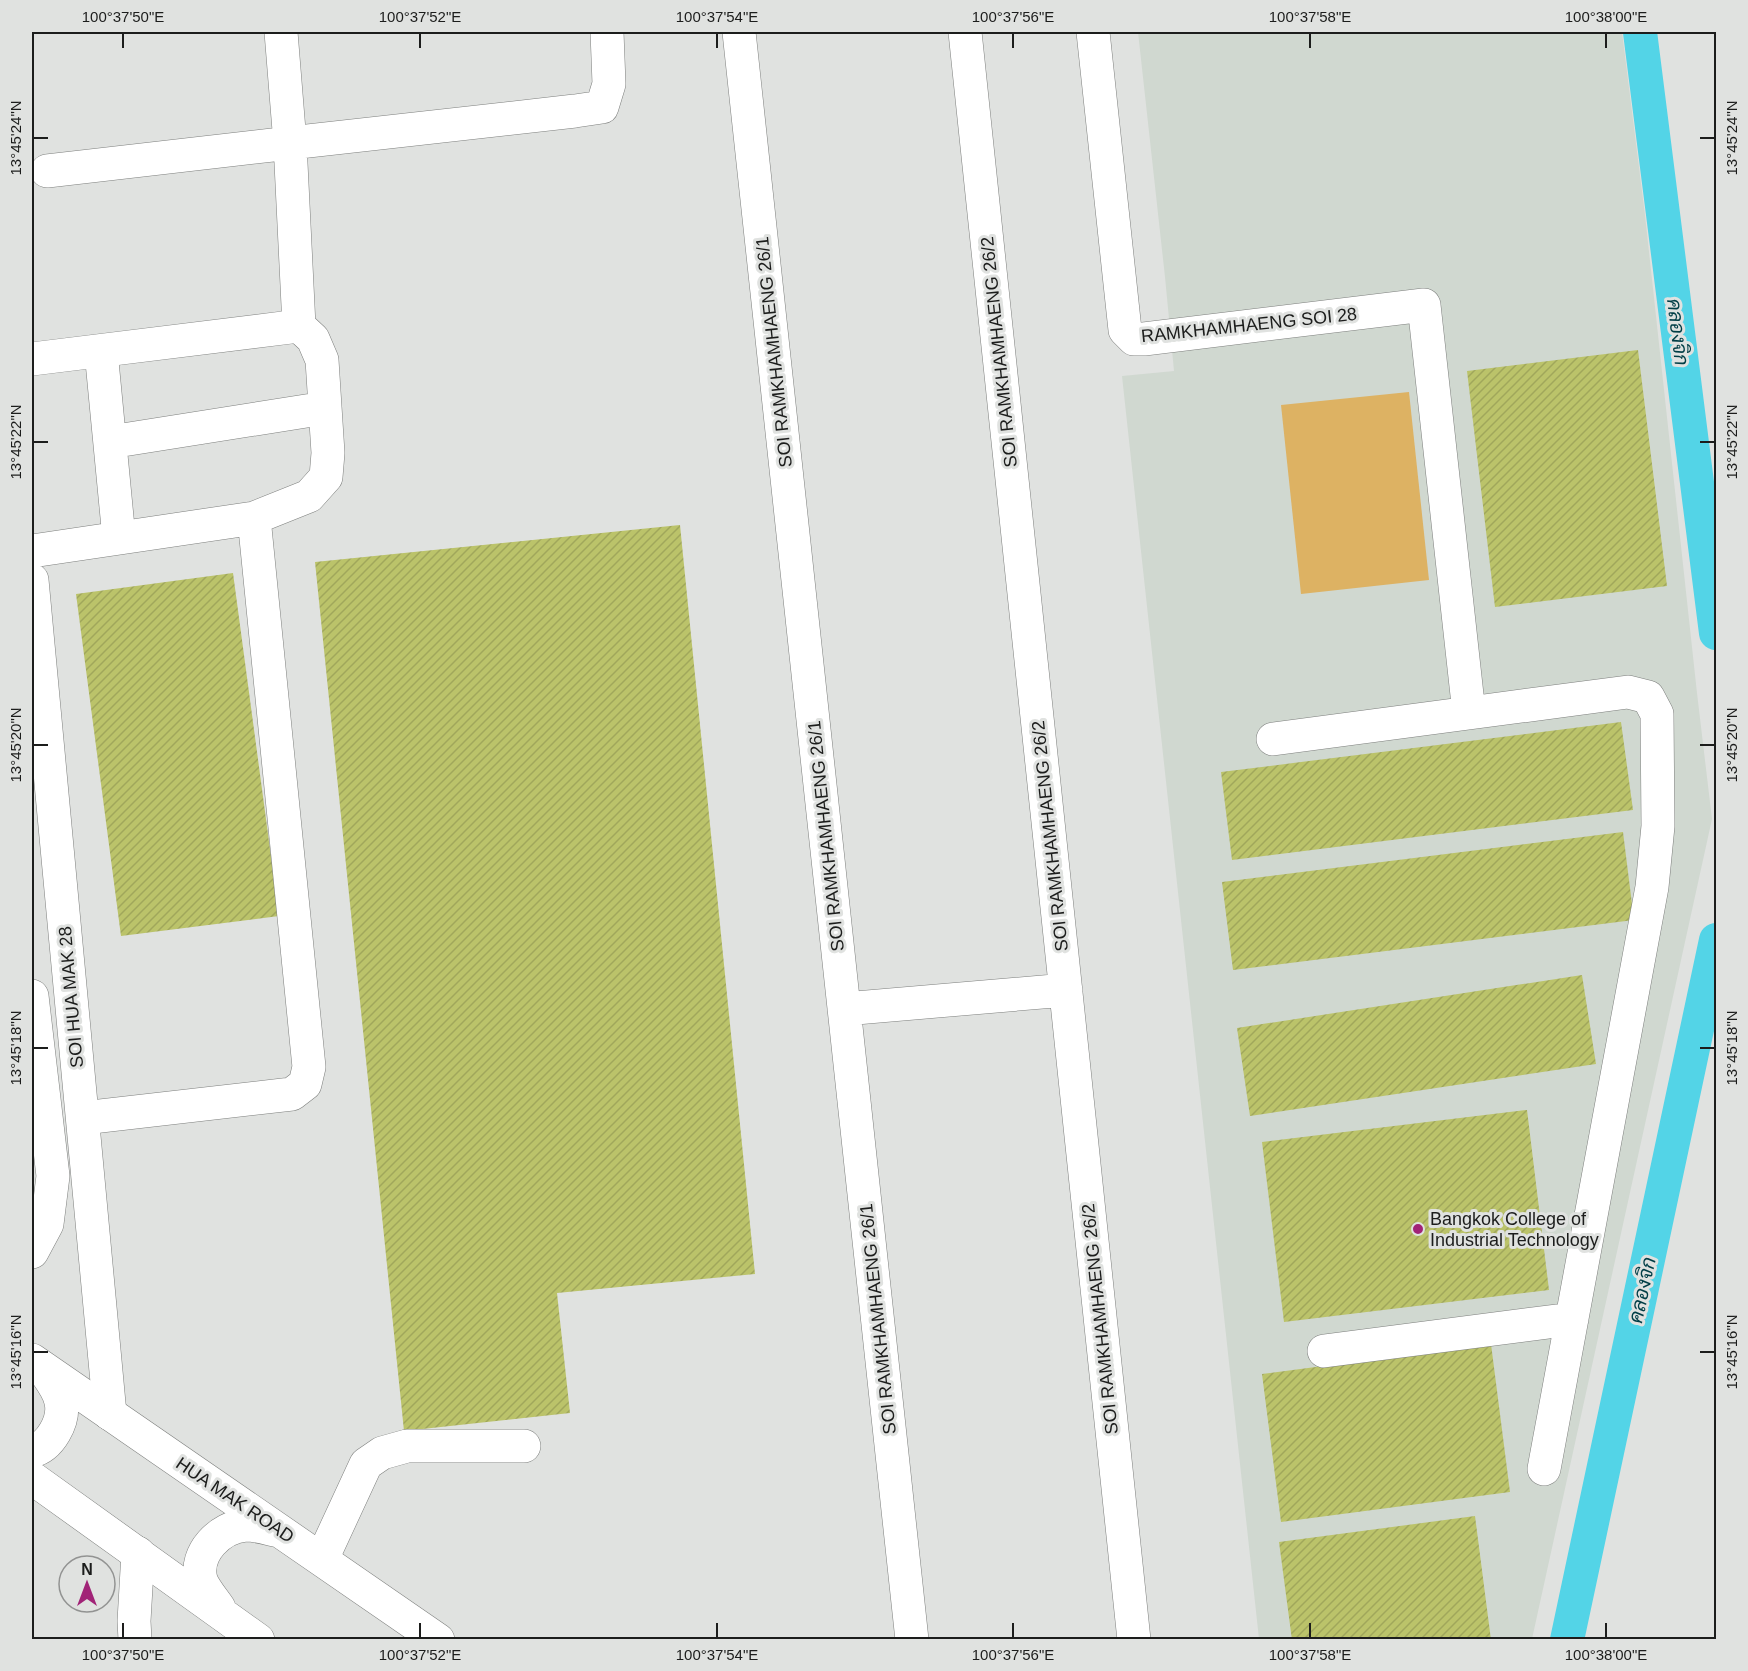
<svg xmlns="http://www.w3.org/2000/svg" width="1748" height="1671" viewBox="0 0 1748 1671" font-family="Helvetica,Sarabun,sans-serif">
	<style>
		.built { fill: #d0d8d0 }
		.green { fill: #ddb263 }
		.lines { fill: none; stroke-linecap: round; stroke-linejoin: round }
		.canal { stroke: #53d4e7; stroke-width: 34 }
		.building { fill: url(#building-hatch) }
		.minor-casing { stroke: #7d7f7d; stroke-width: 34 }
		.major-casing { stroke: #7d7f7d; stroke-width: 34 }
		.minor { stroke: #fff; stroke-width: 33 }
		.major { stroke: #fff; stroke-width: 33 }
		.ticks { fill: none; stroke: #1c1d1c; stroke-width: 2 }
		.poi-dot { fill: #a12377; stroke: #e0e2e0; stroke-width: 2 }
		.labels { text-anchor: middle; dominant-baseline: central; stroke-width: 6; stroke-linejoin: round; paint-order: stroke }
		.street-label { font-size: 18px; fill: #1c1d1c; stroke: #e0e2e0 }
		.poi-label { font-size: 18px; fill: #1c1d1c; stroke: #e0e2e0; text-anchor: start }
		.water-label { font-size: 20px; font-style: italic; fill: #003e46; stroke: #e0e2e0 }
		.neatline { fill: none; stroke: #1c1d1c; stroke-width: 2 }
		.ticks-label { font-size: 15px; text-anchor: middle; fill: #1c1d1c }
	</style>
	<defs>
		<pattern id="building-hatch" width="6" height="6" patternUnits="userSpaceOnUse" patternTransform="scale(1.5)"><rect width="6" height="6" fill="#bbc36a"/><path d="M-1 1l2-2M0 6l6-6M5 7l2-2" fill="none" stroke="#a0a75b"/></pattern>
	</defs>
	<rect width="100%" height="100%" fill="#e0e2e0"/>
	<!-- built -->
	<path class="built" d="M1138 32H1622L1645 215 1697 693 1712 819 1532 1639H1259L1122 376 1174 371 1165 277Z"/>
	<!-- green -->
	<path class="green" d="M1409 392 1429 580 1301 594 1281 405Z"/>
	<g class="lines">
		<!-- canal -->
		<path class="canal" d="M1640 32 1716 633
			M1567 1640 1716 940"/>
	</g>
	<!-- building -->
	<path class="building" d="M1638 350 1667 586 1495 607 1467 371Z
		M680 525 755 1274 557 1293 570 1413 404 1431 315 562Z
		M233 573 279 916 121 936 76 594Z
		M1621 722 1633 810 1232 860 1221 772Z
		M1623 832 1634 920 1233 970 1222 882Z
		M1582 975 1596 1064 1250 1116 1237 1028Z
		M1527 1110 1549 1290 1284 1322 1262 1142Z
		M1491 1344 1510 1492 1281 1522 1262 1374Z
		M1475 1516 1491 1640H1292L1279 1542Z"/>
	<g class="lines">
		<!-- minor casing -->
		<g class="minor-casing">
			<path id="minor" d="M281 32 290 143 575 111 602 107 609 84 607 32
				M739 32 912 1640
				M965 32 1134 1640
				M1093 32 1125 330 1134 339H1144L1424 305 1469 713 1628 692 1648 697 1657 714 1658 826 1652 887 1544 1469
				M47 171 290 143 299 326
				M101 351 119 538
				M32 359 299 326 313 339 322 360 328 453 326 477 309 496 254 518 32 551
				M110 442 325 408
				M32 580 110 1414
				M1273 739 1469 713
				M32 996 53 1176 47 1224 32 1252
				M844 1009 1066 990
				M83 1118 292 1094 305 1084 309 1067 254 518
				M1324 1351 1572 1319
				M322 1559 366 1464 382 1453 407 1446H524
				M135 1640 134 1621 138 1553"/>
		</g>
		<!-- major casing -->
		<g class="major-casing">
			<path id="major" d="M32 1360 438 1640
				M32 1451C50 1447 65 1421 61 1402 59 1390 50 1379 43 1369
				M32 1478 258 1640
				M219 1608C213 1599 204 1589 201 1580 194 1553 220 1527 246 1525 257 1525 269 1529 279 1531"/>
		</g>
		<!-- minor -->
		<use href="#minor" class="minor"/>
		<!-- major -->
		<use href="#major" class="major"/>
	</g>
	<!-- ticks -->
	<path class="ticks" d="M123 33V48M420 33V48M717 33V48M1013 33V48M1310 33V48M1606 33V48M33 138H48M1700 138H1715M33 442H48M1700 442H1715M33 745H48M1700 745H1715M33 1048H48M1700 1048H1715M33 1352H48M1700 1352H1715M123 1623V1638M420 1623V1638M717 1623V1638M1013 1623V1638M1310 1623V1638M1606 1623V1638"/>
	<!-- markers -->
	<circle class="poi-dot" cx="1418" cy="1229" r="6"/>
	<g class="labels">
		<!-- street labels -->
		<g class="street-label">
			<text transform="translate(1249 325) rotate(-6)">RAMKHAMHAENG SOI 28</text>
			<text transform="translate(774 352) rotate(-96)">SOI RAMKHAMHAENG 26/1</text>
			<text transform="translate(999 352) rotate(-96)">SOI RAMKHAMHAENG 26/2</text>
			<text transform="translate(826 836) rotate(-96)">SOI RAMKHAMHAENG 26/1</text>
			<text transform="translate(1050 836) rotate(-96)">SOI RAMKHAMHAENG 26/2</text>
			<text transform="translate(71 997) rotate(-95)">SOI HUA MAK 28</text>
			<text transform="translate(878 1319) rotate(-96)">SOI RAMKHAMHAENG 26/1</text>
			<text transform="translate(1100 1319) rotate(-96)">SOI RAMKHAMHAENG 26/2</text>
			<text transform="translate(235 1500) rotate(34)">HUA MAK ROAD</text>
		</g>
		<!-- poi labels -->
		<g class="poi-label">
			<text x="1430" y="1219">Bangkok College of<tspan x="1430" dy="21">Industrial Technology</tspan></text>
		</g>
		<!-- water labels -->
		<g class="water-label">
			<text transform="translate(1678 332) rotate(83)">คลองจิก</text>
			<text transform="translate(1642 1290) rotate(-78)">คลองจิก</text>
		</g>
	</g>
	<!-- border -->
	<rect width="1748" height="1671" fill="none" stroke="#e0e2e0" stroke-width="66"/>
	<!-- north arrow -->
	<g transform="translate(87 1584)"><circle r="28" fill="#e0e2e0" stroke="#929392" stroke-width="1.5"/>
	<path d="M0-4.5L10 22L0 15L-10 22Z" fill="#a12377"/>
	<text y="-9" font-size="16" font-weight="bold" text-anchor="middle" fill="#1c1d1c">N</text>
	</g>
	<rect x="33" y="33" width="1682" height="1605" class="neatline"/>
	<g class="ticks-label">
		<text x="123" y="22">100°37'50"E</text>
		<text x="420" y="22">100°37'52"E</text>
		<text x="717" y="22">100°37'54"E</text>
		<text x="1013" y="22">100°37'56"E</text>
		<text x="1310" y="22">100°37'58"E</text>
		<text x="1606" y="22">100°38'00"E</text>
		<text transform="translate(16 138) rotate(-90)" y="5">13°45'24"N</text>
		<text transform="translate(1732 138) rotate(-90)" y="5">13°45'24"N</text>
		<text transform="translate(16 442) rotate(-90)" y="5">13°45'22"N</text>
		<text transform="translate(1732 442) rotate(-90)" y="5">13°45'22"N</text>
		<text transform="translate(16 745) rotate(-90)" y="5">13°45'20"N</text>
		<text transform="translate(1732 745) rotate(-90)" y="5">13°45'20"N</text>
		<text transform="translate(16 1048) rotate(-90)" y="5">13°45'18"N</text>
		<text transform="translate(1732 1048) rotate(-90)" y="5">13°45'18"N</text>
		<text transform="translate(16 1352) rotate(-90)" y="5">13°45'16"N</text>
		<text transform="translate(1732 1352) rotate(-90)" y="5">13°45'16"N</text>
		<text x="123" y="1660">100°37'50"E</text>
		<text x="420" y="1660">100°37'52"E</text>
		<text x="717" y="1660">100°37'54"E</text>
		<text x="1013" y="1660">100°37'56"E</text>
		<text x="1310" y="1660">100°37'58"E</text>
		<text x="1606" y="1660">100°38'00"E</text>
	</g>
</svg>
